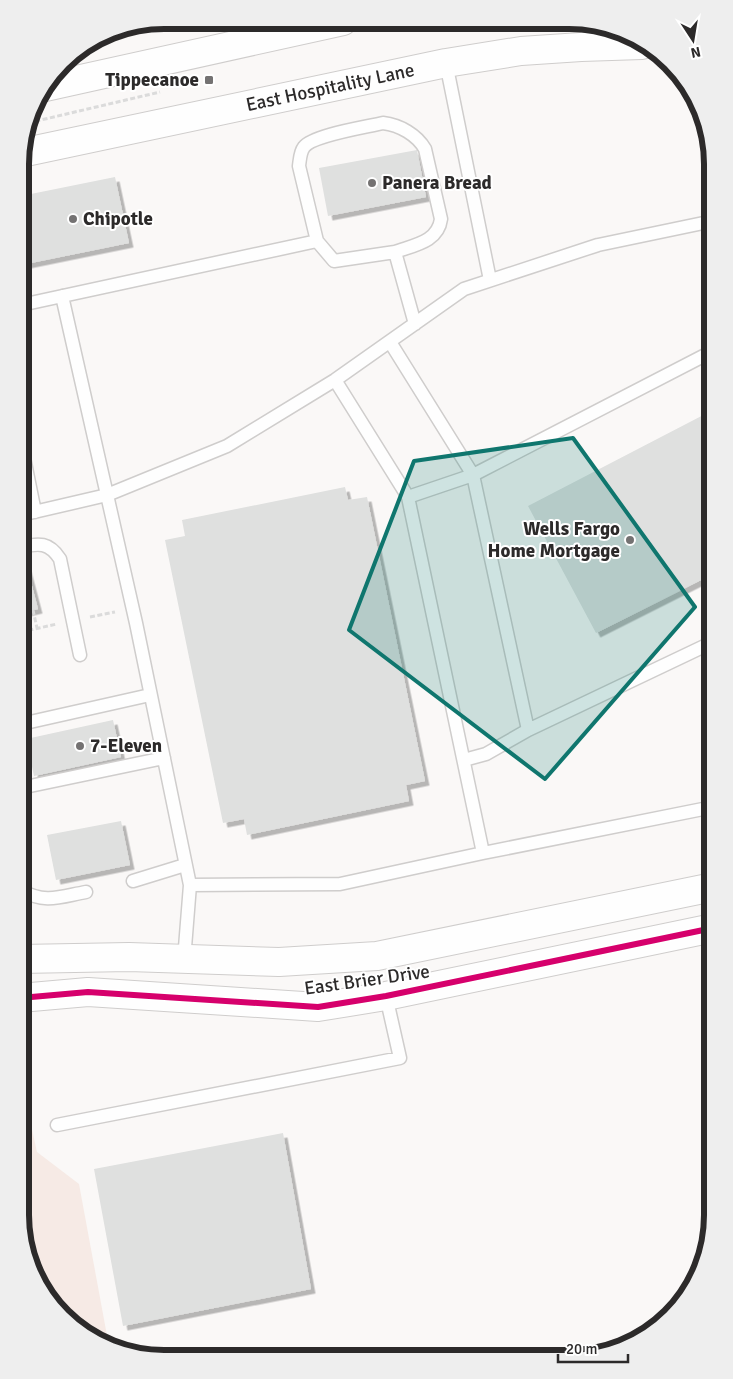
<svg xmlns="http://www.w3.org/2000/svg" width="733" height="1379" viewBox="0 0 733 1379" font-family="Signika,sans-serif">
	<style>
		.green { fill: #f6eae5 }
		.building { fill: #dfe0df; filter: url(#shadow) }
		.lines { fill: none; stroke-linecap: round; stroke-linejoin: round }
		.lane-casing { stroke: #cfcdcc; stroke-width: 15 }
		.secondary-casing { stroke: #cfcdcc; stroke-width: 30 }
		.path { stroke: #dbdbdb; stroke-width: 3; stroke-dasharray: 5 2.5; stroke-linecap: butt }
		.lane { stroke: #fefefe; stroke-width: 12 }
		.secondary { stroke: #fefefe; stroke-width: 28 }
		.cycleway-casing { stroke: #fff; stroke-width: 9 }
		.cycleway { stroke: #d6006c; stroke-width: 6 }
		.marked { fill: #0f766e; fill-opacity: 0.2; stroke: #0f766e; stroke-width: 4; stroke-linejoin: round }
		.poi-dot { fill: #747272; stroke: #fff; stroke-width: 2 }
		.labels { text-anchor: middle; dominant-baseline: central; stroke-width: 4; stroke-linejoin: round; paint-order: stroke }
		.poi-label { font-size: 19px; font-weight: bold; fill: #2c2a2a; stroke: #fff; text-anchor: start }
		.street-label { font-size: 19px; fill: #2c2a2a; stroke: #fff }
		.rim { fill: none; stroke: #2c2a2a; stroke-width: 6 }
	</style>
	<defs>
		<filter id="shadow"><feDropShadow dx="4.5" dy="4.5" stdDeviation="0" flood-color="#0004"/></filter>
	</defs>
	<rect width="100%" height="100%" fill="#faf8f7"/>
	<!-- green -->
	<path class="green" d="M20 1076 37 1152 79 1184 108 1341 69 1323 28 1261 20 1215Z"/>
	<!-- building -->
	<path class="building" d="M417 150 426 197 328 216 319 168Z
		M115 177 129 243 21 265V196Z
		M713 410V574L596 633 528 506Z
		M345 487 348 500 367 497 425 781 406 785 409 801 247 835 244 819 223 823 165 540 185 536 182 520Z
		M27 567 38 609 21 613V568Z
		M113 720 121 757 34 776 26 739Z
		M121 821 130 865 56 880 47 835Z
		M283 1133 311 1289 123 1326 94 1169Z"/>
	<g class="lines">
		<!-- lane casing -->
		<g class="lane-casing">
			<path id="lane" d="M446 63 490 280
				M317 241 299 166C300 159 300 152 304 147 313 135 367 127 383 123 400 125 417 135 425 149L441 219C438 242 414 245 395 252
				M62 296 136 623 190 885 184 960
				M21 305 317 241 334 261 395 252 415 324
				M390 342 473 475 528 730
				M335 380 408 497 483 853
				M21 443 35 512
				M408 497 473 475 713 351
				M21 515 107 495 227 446 335 380 464 289 598 245 713 221
				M21 547C39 543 49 542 60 559L80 655
				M21 724 150 695
				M464 760 486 754 528 730 713 642
				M20 780 30 786 164 758
				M133 881 185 865
				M190 885 340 884 483 853 713 807
				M20 890C46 904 59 897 86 892
				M57 1125 400 1058 386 996"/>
		</g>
		<!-- secondary casing -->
		<g class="secondary-casing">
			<g id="secondary">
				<path d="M45 87 343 21"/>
				<path id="s1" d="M21 153 446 63 521 51 581 47 642 45"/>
				<path d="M20 959 129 957 279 962 377 956 713 887"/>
				<path d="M20 998 88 992 318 1007 386 996 713 928"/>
			</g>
		</g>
		<!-- path -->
		<path class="path" d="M28 123 160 92
			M33 610 37 628
			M90 617 115 612
			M21 632 57 624"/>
		<!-- lane -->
		<use href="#lane" class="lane"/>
		<!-- secondary -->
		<use href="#secondary" class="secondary"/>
		<!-- cycleway casing -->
		<g class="cycleway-casing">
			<path id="cycleway" d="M20 998 88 992 318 1007 386 996 713 928"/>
		</g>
		<!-- cycleway -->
		<use href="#cycleway" class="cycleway"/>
	</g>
	<!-- marked area -->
	<path class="marked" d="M573 438 695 607 545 779 349 630 414 461Z"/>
	<!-- markers -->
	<g class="poi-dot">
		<rect x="204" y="75" width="10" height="10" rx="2.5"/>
		<circle cx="372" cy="183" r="5"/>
		<circle cx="73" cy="219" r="5"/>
		<circle cx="630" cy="540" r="5"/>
		<circle cx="80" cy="746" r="5"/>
	</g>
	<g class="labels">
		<!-- poi labels -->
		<g class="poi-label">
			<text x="199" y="80" text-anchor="end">Tippecanoe</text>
			<text x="382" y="183">Panera Bread</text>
			<text x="83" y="219">Chipotle</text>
			<text x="620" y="529" text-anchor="end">Wells Fargo<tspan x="620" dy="22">Home Mortgage</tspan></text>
			<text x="90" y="746">7-Eleven</text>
		</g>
		<!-- street labels -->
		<g class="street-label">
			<text stroke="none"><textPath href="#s1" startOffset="316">East Hospitality Lane</textPath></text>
			<text transform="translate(367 980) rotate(-8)">East Brier Drive</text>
		</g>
	</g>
	<!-- crop -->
	<path d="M0 0H733V1379H0ZM164 29H569A135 135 0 0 1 704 164V1215A135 135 0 0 1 569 1350H164A135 135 0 0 1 29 1215V164A135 135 0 0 1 164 29Z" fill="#eee" fill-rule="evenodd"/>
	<path class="rim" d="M164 29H569A135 135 0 0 1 704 164V1215A135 135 0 0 1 569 1350H164A135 135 0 0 1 29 1215V164A135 135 0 0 1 164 29Z"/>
	<!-- north arrow -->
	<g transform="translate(693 40) rotate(168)" stroke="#ffffff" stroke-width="4" paint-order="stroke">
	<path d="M0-4L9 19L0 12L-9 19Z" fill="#2c2a2a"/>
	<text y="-8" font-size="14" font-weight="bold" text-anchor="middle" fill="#2c2a2a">N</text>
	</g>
	<!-- scale -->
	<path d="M558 1354v8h70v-8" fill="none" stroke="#2c2a2a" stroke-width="2.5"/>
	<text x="566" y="1354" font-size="15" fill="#2c2a2a" stroke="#ffffff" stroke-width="4" paint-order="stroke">20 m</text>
</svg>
